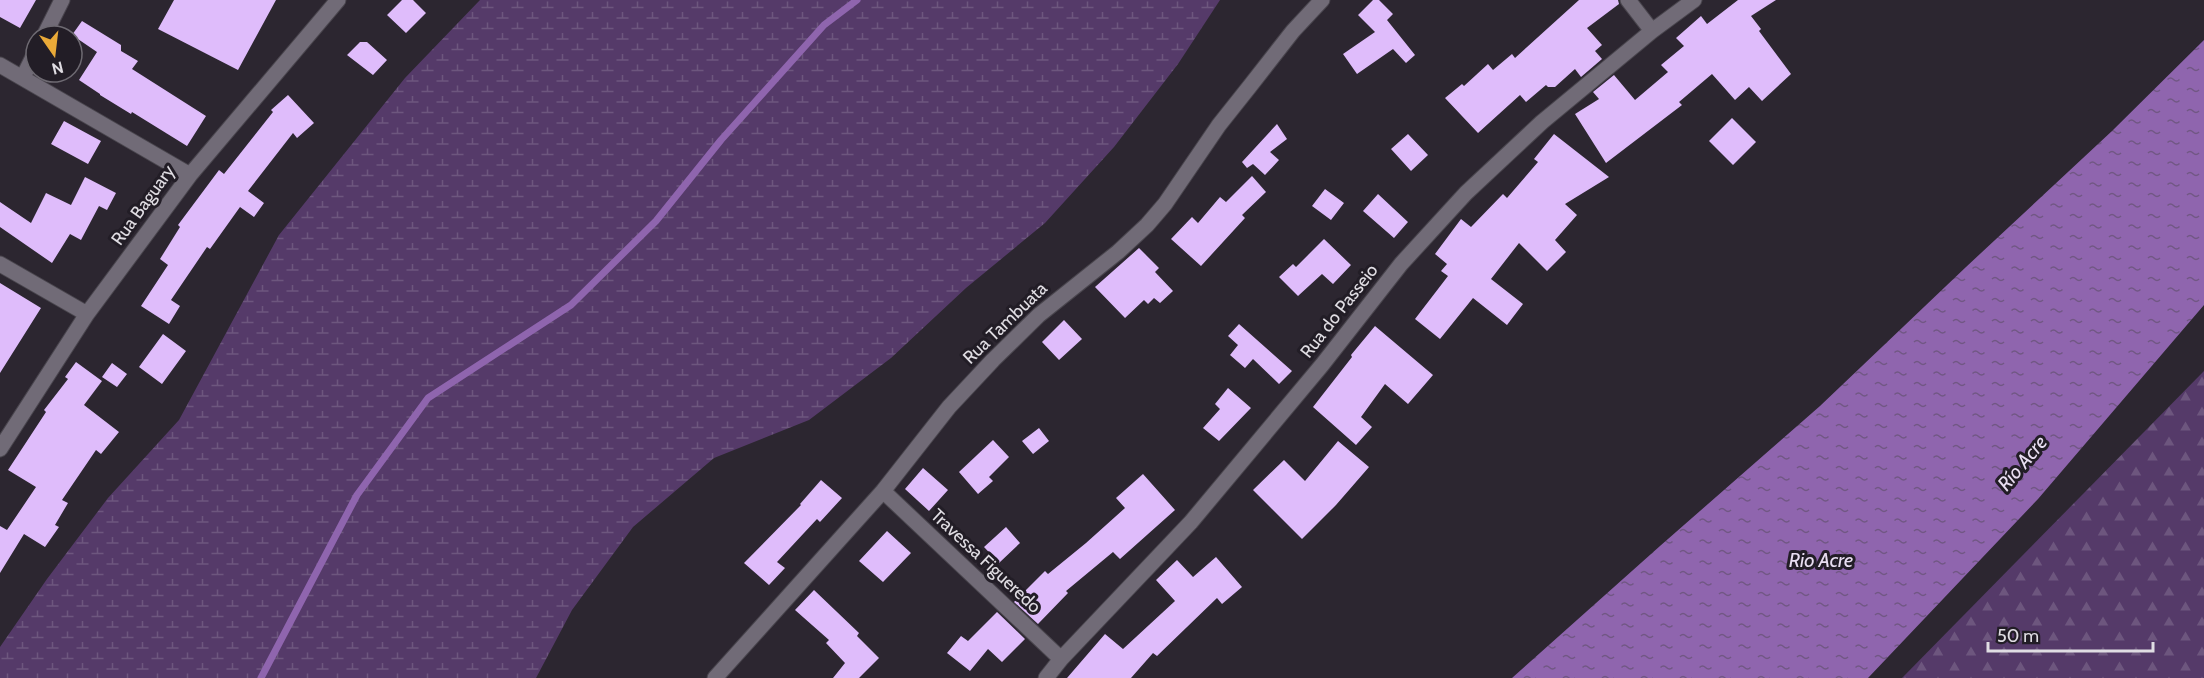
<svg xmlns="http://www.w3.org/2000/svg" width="2204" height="678" viewBox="0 0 2204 678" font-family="Cabin,sans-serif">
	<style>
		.forest { fill: url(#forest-firs) }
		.wetland { fill: url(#wetland-marsh) }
		.water { fill: url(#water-ripples) }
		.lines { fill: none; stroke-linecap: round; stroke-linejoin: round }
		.stream { stroke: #8f65ae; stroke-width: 7 }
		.building { fill: #dfbcfb }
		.minor-casing { stroke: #49454d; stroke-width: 17 }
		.minor { stroke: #716b77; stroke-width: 15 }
		.labels { text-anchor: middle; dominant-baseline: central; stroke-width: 6; stroke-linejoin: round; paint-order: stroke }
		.street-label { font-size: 18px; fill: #e0dde3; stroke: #221d26 }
		.water-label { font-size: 20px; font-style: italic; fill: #e9def2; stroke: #221d26 }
	</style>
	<defs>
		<pattern id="forest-firs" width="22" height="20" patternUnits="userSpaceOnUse" patternTransform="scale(1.5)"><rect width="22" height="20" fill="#553a69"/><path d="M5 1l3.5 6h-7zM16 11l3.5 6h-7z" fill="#6d567e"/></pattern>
		<pattern id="wetland-marsh" width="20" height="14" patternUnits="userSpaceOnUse" patternTransform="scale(1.5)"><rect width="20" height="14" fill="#553a69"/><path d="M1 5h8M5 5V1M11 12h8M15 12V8" fill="none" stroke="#6d567e"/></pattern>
		<pattern id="water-ripples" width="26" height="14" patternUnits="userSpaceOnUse" patternTransform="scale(1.5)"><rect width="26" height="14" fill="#8f65ae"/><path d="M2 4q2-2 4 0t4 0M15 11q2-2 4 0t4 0" fill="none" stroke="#715784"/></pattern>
	</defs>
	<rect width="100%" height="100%" fill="#2c2630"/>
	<!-- forest -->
	<path class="forest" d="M2204 371V678H1902Z"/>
	<!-- wetland -->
	<path class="wetland" d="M480 0H1220L1178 64 1114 147 1045 223 966 288 891 358 809 420 714 458 633 527 572 610 536 678H0V647L47 579 108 498 179 420 279 235 405 78Z"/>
	<!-- water -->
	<path class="water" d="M2204 40V305L2038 499 1868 678H1512L1660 546 1820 406 1966 267 2112 131Z"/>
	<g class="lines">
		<!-- stream -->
		<path class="stream" d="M261 678 357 495 428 398 571 305 656 221 721 140 824 25 857 0"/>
	</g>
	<!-- building -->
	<path class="building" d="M0 0H36L20 28 0 17Z
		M174 0H276L238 70 158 29Z
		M402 0H413L426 13 406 33 387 15Z
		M1373 0H1379L1393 14 1387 20 1415 55 1406 63 1393 49 1357 74 1343 54 1375 32 1358 15Z
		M1579 0H1618L1619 4 1587 28 1602 45 1595 51 1602 59 1581 77 1575 69 1555 87H1548L1546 85 1526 102 1520 95 1478 133 1445 98 1462 84 1464 86 1488 64 1493 70 1512 54 1515 58Z
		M1738 0H1776L1751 16 1761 29 1759 31 1791 74 1762 101 1749 87 1735 100 1712 74 1679 102 1682 105 1606 163 1575 114 1599 99 1593 92 1614 75 1635 100 1668 72 1661 65 1684 46 1676 38 1701 16 1707 24Z
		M82 21 121 45V51L138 61 132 69 206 116 187 146 132 112 131 114 100 95V94L79 80 97 52 72 35Z
		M360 42H367L387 60 373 75 347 55Z
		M288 95 314 123 297 138 293 133 248 191 264 203 254 217 240 207 210 249 207 247 171 300 180 306 169 324 141 306 168 265 160 259 180 227 178 225 219 170 224 174 273 112 271 110Z
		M1732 118 1756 142 1733 165 1709 141Z
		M64 121 101 141 88 164 51 144Z
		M1277 124 1287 139 1270 152 1279 160 1265 175 1253 164 1247 168 1242 162Z
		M1408 134 1428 155 1411 171 1391 149Z
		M1554 134 1609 177 1565 204 1577 215 1555 240 1566 252 1547 271 1519 243 1491 279 1523 304 1507 325 1473 298 1440 339 1415 319 1448 276 1441 271 1447 264 1435 254 1461 219 1471 227 1503 194 1507 198 1538 162 1534 159Z
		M1252 176 1266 192 1242 215 1245 218 1201 266 1171 239 1192 217 1198 223 1220 197 1226 202Z
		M85 177 116 193 107 210 99 206 81 240 70 234 52 263 0 227V202L31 223 46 193 71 205Z
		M1325 189 1344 203 1331 220 1312 206Z
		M1378 194 1408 222 1394 238 1363 211Z
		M1324 239 1351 265 1333 284 1322 274 1298 296 1279 277 1293 264 1296 267Z
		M1139 248 1159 268 1155 272 1173 291 1160 303 1154 298 1148 304 1144 300 1125 318 1095 287Z
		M0 283 41 308 0 373Z
		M1064 320 1082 339 1059 360 1042 342Z
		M1239 324 1292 371 1279 384 1253 359 1245 368 1230 355 1238 345 1228 336Z
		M1375 326 1433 375 1408 404 1385 384 1361 417 1372 427 1356 445 1313 407 1352 357 1351 355Z
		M163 334 186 351 162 384 139 367Z
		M76 362 102 381 84 405 119 432 101 454 96 450 62 500 68 503 55 525 59 527 45 547 24 534 0 573V526L7 530 36 487 8 470 46 412 44 410 68 379 65 377Z
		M112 363 127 374 117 387 102 377Z
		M1228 388 1251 408 1219 441 1203 428 1220 409 1215 404Z
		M1039 428 1049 441 1033 454 1022 441Z
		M993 440 1009 457 989 477 993 481 978 494 959 472Z
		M1338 441 1369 467 1336 505 1302 539 1253 490 1284 460 1305 481Z
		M923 468 948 490 929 511 905 489Z
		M1143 474 1175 510 1120 559 1113 552 1066 591 1068 593 1038 624 1014 602 1045 571 1048 574 1086 543 1125 508 1116 498Z
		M821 480 842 498 820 522 817 519 777 562 785 568 769 585 744 563 801 505 800 504Z
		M1006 527 1020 543 999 563 984 547Z
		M887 531 911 553 883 582 859 561Z
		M1216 557 1242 587 1222 604 1217 598 1157 656 1153 653 1131 678H1067L1105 634 1123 649 1175 601 1156 580 1177 560 1193 577Z
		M814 590 859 633 857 636 879 658 859 678H833L845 663 826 643 829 640 795 610Z
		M997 612 1025 639 1002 662 988 649 970 671 947 653 961 636 968 641Z"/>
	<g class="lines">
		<!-- minor casing -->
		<g class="minor-casing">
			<path id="minor" d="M1628 0 1652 31
				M44 36 62 0
				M0 65 190 175
				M23 77 36 51
				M0 264 87 314
				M0 449 87 314 190 175 338 0
				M883 491 1061 659
				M715 678 883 491 949 407 993 360 1039 315 1118 252 1147 225 1165 204 1219 125 1250 86 1293 31 1322 0
				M1046 678 1061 659 1191 522 1322 365 1401 264 1466 193 1542 122 1652 31 1694 0"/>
		</g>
		<!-- minor -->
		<use href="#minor" class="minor"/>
	</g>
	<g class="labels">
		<!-- street labels -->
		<g class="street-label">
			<text transform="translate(143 205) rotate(-54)">Rua Baguary</text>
			<text transform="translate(1339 311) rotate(-52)">Rua do Passeio</text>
			<text transform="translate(1005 323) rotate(-44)">Rua Tambuata</text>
			<text transform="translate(986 561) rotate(43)">Travessa Figueredo</text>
		</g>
		<!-- water labels -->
		<g class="water-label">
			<text transform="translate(2022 463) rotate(-50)">Río Acre</text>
			<text x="1821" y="560">Rio Acre</text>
		</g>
	</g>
	<!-- north arrow -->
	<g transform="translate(54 54) rotate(166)"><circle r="28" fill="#221d26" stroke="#6e6a72" stroke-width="1.5"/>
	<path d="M0-4.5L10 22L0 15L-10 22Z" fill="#eaaa38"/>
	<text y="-9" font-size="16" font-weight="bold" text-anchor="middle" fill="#e0dde3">N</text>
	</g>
	<!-- scale -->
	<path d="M1988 642v9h165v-9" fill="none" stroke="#e0dde3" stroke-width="3"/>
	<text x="1997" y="642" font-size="18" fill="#e0dde3" stroke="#221d26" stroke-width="4.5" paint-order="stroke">50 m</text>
</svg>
